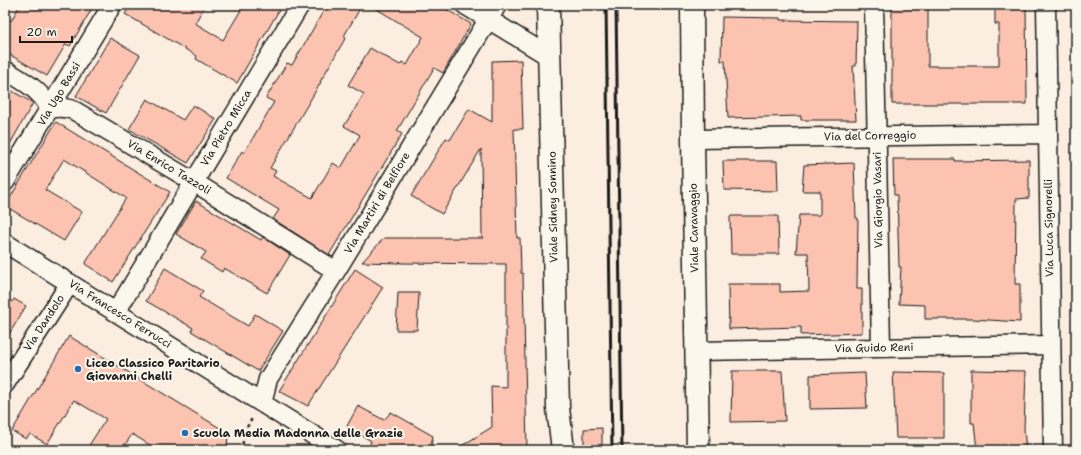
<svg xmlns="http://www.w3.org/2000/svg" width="1081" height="455" viewBox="0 0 1081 455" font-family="'Shantell Sans',sans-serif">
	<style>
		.building { fill: #fbc3b0; stroke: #1c1c1c }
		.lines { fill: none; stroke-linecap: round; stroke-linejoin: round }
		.street-casing { stroke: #1c1c1c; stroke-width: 21 }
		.secondary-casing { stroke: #1c1c1c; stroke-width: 25 }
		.path { stroke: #1c1c1c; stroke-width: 2.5; stroke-dasharray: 3 3; stroke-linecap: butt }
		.street { stroke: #fbf7ec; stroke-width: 18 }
		.secondary { stroke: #fbf7ec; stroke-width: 22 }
		.rail { stroke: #1c1c1c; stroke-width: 3 }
		.poi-dot { fill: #1f6fb2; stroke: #fbf7ec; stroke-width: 1.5 }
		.labels { text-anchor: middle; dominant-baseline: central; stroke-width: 4; stroke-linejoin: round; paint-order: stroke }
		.street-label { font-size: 11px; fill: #1c1c1c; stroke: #fbf7ec }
		.poi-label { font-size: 11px; font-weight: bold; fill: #1c1c1c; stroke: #fbf7ec; text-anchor: start }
	</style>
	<rect width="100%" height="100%" fill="#fbede0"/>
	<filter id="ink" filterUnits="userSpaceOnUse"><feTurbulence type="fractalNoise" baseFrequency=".025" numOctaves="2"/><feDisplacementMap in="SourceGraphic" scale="8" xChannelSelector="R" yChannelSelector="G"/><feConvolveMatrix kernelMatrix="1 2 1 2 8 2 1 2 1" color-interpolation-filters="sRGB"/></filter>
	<g filter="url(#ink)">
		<!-- building -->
		<path class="building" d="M20 5H94L70 46 66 44 47 76 5 52V18L11 21Z
			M131 5H205L195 23 223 40 244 5H282L237 83 196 59 197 56 125 14Z
			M327 5H362L344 36 346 37 320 82H321L270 168 276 171 273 176 312 198 333 163 341 168 360 135 344 126 364 94 348 85 370 48 400 65 402 62 407 65 423 37 370 5H439L471 24 443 73 434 68 397 131 402 134 329 255 273 219 279 210 226 178 242 151 244 153 274 102 266 98 287 63 292 65Z
			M892 5H928V66H999V24H995V5H1026L1027 104H892Z
			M722 17 780 18V20L857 21 856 66H853L856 120H801V116L728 118 725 61H721Z
			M110 38 140 55 106 113 76 96Z
			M521 60 523 129H514L517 238H520L521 273H523L527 450H455L492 427 491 386 506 387V264L400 263V261L399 263 362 262 384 238H483L482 237 481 149 442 214 411 196 446 138 450 140 469 109 492 122V61Z
			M5 87 33 103 5 153Z
			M147 99 183 120 193 105 216 119 188 163 129 129Z
			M56 122 170 192 113 282 85 264 126 198 64 159 45 190 82 212 64 241 5 206Z
			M893 159H955V161L1029 160V198L1016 199 1015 284H1020V322L973 319H925V305L899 304 901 267H899L897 195H894Z
			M723 161H777L778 191 724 190Z
			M854 163 856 218H858L857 289H862V333L801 335V327L729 329 728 284H780V292L809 291 808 253H796L799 215H820V191H802L804 165Z
			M196 201 261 240 263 237 290 255 267 293 224 268 222 272 201 259 206 252 176 234Z
			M730 216H778L779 254H731Z
			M165 268 203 291 199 297 248 326 255 314 283 331 258 371 191 331 193 328 146 301Z
			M355 269 383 287 308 406 279 391Z
			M398 293H419L417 330H396Z
			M5 298 12 302 14 299 26 306 5 341Z
			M69 336 228 433 227 450H158L132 434 122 450H86L106 419 74 400 47 444 30 434 26 439 12 431Z
			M971 370 1026 371 1024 429 1026 450H977L974 423H971Z
			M732 371H782L785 421 731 422Z
			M893 372 944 373V438H896Z
			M865 373 867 408 810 409V375Z
			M358 406 384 420 391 412 433 436 430 450H368L371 441 347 426Z
			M602 428V450H584V429Z"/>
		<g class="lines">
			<!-- street casing -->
			<g class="street-casing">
				<path id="street" d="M465 5 550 57
					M874 5 881 348
					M1046 5 1053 450
					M5 70C24 82 39 88 50 109 59 107 66 107 75 111L194 182 336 271
					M693 139 1048 134
					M5 182 112 5
					M5 243 337 450
					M116 312 300 5
					M697 351 1051 345
					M5 384 70 283
					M262 403 268 379 336 271 497 5"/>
			</g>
			<!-- secondary casing -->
			<g class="secondary-casing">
				<path id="secondary" d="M548 5 558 408 563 450
					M692 5 693 139 698 450"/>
			</g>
			<!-- path -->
			<path class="path" d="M242 450 244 432 253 417"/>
			<!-- street -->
			<use href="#street" class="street"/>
			<!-- secondary -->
			<use href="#secondary" class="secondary"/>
			<!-- rail -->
			<path class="rail" d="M606 5 612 450
				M616 5 622 450"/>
		</g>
	</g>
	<!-- markers -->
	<g class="poi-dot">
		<circle cx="78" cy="369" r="4"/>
		<circle cx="185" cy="433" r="4"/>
	</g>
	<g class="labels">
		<!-- street labels -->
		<g class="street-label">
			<text transform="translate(59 94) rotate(-59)">Via Ugo Bassi</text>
			<text transform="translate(226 128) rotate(-59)">Via Pietro Micca</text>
			<text transform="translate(870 136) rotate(-1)">Via del Correggio</text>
			<text transform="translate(169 167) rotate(31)">Via Enrico Tazzoli</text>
			<text transform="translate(878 200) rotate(-91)">Via Giorgio Vasari</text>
			<text transform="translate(377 203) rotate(-59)">Via Martiri di Belfiore</text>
			<text transform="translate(553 207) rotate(-91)">Viale Sidney Sonnino</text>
			<text transform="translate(694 228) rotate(-91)">Viale Caravaggio</text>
			<text transform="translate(1049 228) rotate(-91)">Via Luca Signorelli</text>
			<text transform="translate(120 314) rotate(32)">Via Francesco Ferrucci</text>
			<text transform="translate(44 323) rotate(-57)">Via Dandolo</text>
			<text transform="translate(874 348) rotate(-1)">Via Guido Reni</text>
		</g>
		<!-- poi labels -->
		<g class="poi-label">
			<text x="86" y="363">Liceo Classico Paritario<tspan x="86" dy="13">Giovanni Chelli</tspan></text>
			<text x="193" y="433">Scuola Media Madonna delle Grazie</text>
		</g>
	</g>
	<!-- margin -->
	<rect width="1081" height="455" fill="none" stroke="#fbf7ec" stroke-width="20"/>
	<rect x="10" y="10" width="1061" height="435" fill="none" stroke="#1c1c1c" stroke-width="1.5" filter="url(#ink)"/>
	<!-- scale -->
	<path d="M20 36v6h52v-6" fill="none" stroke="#1c1c1c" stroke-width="2"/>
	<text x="26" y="36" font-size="12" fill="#1c1c1c" stroke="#fbf7ec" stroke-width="3" paint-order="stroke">20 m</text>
</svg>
